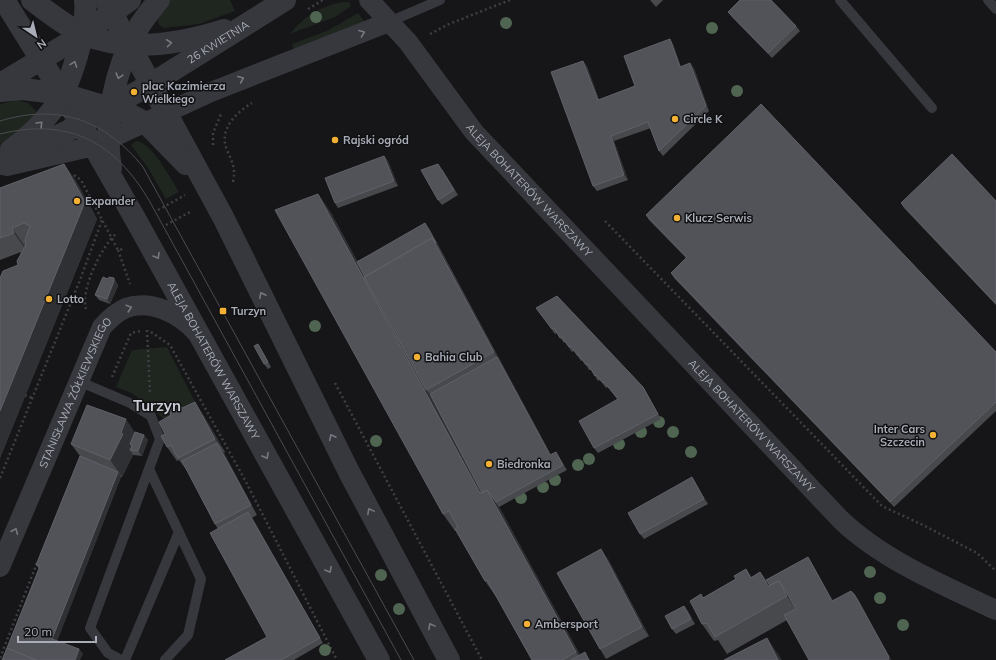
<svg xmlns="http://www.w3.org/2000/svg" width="996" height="660" viewBox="0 0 996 660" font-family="Mulish,sans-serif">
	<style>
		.green { fill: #1e261f }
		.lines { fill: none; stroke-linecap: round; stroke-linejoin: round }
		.path { stroke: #3d3f44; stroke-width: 2.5; stroke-dasharray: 2 3; stroke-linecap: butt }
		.service { stroke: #37383d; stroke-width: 10 }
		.minor { stroke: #37383d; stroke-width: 20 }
		.tertiary { stroke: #37383d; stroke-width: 22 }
		.tram { stroke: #4a4c52; stroke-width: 1 }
		.tree { fill: #506452 }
		.wall { fill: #47494d; fill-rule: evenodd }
		.shaded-wall { fill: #2f3033 }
		.building { fill: #525359; stroke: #5f6168 }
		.oneway { stroke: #757881 }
		.poi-dot { fill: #f2b134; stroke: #111113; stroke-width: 1.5 }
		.labels { text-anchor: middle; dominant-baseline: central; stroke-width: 3; stroke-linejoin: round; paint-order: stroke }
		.street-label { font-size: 11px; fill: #a8adb8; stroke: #111113 }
		.poi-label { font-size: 11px; font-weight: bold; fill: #a8adb8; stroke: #111113; text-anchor: start }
		.district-label { font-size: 15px; font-weight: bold; fill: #c9ccd4; stroke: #111113 }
	</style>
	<rect width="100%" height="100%" fill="#161618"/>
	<!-- green -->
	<path class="green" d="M169 0H230L235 11 199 24 164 28 159 25 157 18Z
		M342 2H349L351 6 335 17 290 34C304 16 321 6 342 2Z
		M358 13 365 22 294 51 292 44 329 30Z
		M17 100 28 103 37 112 0 150V104Z
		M136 141C152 142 171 179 179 192L166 199 148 168 131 145Z
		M167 347 196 404 165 420 133 394 116 387 132 350Z"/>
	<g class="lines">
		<!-- path -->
		<path class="path" d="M308 9 323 0
			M430 34 449 24 510 0
			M213 145V133L221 114
			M74 175 81 180 118 250 124 249
			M233 182C236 168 232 162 227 150 218 129 237 112 252 103
			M158 210 185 195
			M605 221 882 506 923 525 977 553 996 571
			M166 225 190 212
			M118 250 130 284
			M86 309C80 290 102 245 117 233
			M147 330 150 394
			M151 332 170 345 245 480 337 660
			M112 377 131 333 141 331
			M335 383 482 660
			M25 395 32 398
			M0 478 80 280 102 220
			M0 658 37 563"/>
		<!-- service -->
		<path class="service" d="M840 0 932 108
			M988 0 996 9
			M389 22 440 0
			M78 381 130 403 151 416 160 439 90 628 108 653 121 660
			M149 469 201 579 188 635 165 660
			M125 660 179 532"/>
		<!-- minor -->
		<g class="minor">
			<path id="s1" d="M369 0 408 42 474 132 840 519C881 559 944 586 996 610"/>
			<path d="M7 166 94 146 211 92 389 22"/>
			<path id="s2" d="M0 567 102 327C109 319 117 312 126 308 151 299 180 314 196 332"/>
		</g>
		<!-- tertiary -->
		<g class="tertiary">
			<path id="s3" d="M4 0 81 124 137 222 379 660"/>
			<path d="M32 0C48 12 65 26 83 34 127 53 180 44 224 30"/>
			<path d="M105 0 223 217 349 472 449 660"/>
			<path d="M0 84 77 38 130 0"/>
			<path d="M0 91 23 89 63 94 127 113 146 123 186 164"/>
			<path d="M11 150C27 138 42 124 54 108 71 85 88 28 85 0"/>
			<path id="s4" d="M0 164 66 132 151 84 285 0"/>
			<path d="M111 168C103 124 115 69 137 30 143 19 151 10 159 0"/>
		</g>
		<!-- tram -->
		<path class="tram" d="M0 121C59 103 105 120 143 167L414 660
			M0 134C69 117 115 142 150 202L401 660"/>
	</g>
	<!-- trees -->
	<g class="tree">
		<circle cx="316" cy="17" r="6"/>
		<circle cx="506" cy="23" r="6"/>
		<circle cx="712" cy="28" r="6"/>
		<circle cx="737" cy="91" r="6"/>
		<circle cx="315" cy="326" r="6"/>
		<circle cx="659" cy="422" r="6"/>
		<circle cx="641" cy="432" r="6"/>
		<circle cx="673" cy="432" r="6"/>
		<circle cx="376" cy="441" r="6"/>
		<circle cx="619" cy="444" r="6"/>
		<circle cx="691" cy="452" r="6"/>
		<circle cx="589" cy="459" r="6"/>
		<circle cx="578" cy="465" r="6"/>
		<circle cx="555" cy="480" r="6"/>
		<circle cx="543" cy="487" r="6"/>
		<circle cx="521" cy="498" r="6"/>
		<circle cx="870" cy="572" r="6"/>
		<circle cx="381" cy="575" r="6"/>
		<circle cx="880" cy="598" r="6"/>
		<circle cx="399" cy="609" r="6"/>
		<circle cx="903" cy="625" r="6"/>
		<circle cx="325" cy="650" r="6"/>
	</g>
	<!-- wall -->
	<path class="wall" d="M650 0H663L656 7Z
		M728 12 796 26 800 31 772 58 732 17Z
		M670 39 673 44 681 67 694 68 709 111 663 156 659 151 651 128 614 141 628 180 597 191 593 186 587 66 599 100 635 86Z
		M384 156 388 161 398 186 338 208 335 203Z
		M64 164 76 181 97 219 0 458V278L18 265 21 252 0 260V188Z
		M442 169 458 195 442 205 438 200Z
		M996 201V305L904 208 901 203Z
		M330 211 357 261 429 228 551 455 556 452 567 470 499 507 580 655 590 660H532L497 598 485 581 456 530 455 531 443 514ZM428 392 430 394 449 430Z
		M646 215 996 352V411L894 507 674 278 671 273 686 258 649 220Z
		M117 283 118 286 110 304 99 300 95 295Z
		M536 308 643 387 646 392 661 419 598 453 594 448 618 400 608 387 606 388 600 380 598 381 591 370H589L583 360 581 361 574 351 572 352 565 342 564 343 557 333 555 334Z
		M258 344 261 349 271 367 268 369 264 364Z
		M182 408 204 416 225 452 224 453 257 515 252 518 323 643 294 660H225L267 637 218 529 215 524 188 472 179 460 177 461 167 447 165 434 171 415Z
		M135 432 144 435 148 440 142 456 133 455 122 477H121L57 641 79 649 83 654 2 660 39 569 36 565 80 456 71 444Z
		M695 482 708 504 644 539 640 534Z
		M808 557 811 562 833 601 854 594 858 599 891 660H809L787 620 727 654 718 640 714 641 702 624 703 598 736 579 746 569 751 577 760 572 766 580Z
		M608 559 649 636 606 659 600 649Z
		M684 606 688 611 695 624 676 634 672 629Z"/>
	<!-- shaded-wall -->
	<path class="shaded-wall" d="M670 39 673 44 683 72 680 67Z
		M583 61 587 66 601 105 598 100Z
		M690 63 694 68 709 111 706 106Z
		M611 136 614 141 628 180 624 175Z
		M384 156 388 161 398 186 394 181Z
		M64 164 76 181 97 219 0 458V411Z
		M318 194 330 211 489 505 480 493Z
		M425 223 429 228 439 248 554 460 550 455 497 357 494 352Z
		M12 228 24 245 26 250 14 233Z
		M114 278 117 283 118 286 110 304 107 299Z
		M195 402 204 416 225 452 215 439Z
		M126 419 138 437 130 450 133 455 122 477 110 460Z
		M144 435 148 440 142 456 138 451Z
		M217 443 224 453 257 515 251 505Z
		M556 452 559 457 567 470 563 465Z
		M118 472 121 477 56 644 52 639Z
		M692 477 695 482 708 504 704 499Z
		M487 490 499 507 583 660H582L576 652Z
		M248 512 252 517 323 643 320 638Z
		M601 549 608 559 649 636 642 627Z
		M808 557 811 562 836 606 832 601Z
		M760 572 773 589 768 586Z
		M779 581 791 598 799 614 787 596Z
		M854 594 858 599 891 660H888Z
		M684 606 688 611 695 624 691 619Z
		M767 638 782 660H778Z
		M79 649 83 654 80 660H75Z"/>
	<!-- building -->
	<path class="building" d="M740 0H771L796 26 768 53 728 12Z
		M670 39 680 67 690 63 706 106 659 151 648 122 611 136 624 175 593 186 551 72 583 61 598 100 635 86 624 56Z
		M761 104 996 352V402L890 502 671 273 687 257 646 215Z
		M952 154 996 201V304L901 203Z
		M384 156 394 181 335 203 325 178Z
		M64 164 85 202 0 411V278L3 271 18 265 17 261 26 245 25 240 30 226 24 223 12 228 14 233 0 238V188Z
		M438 164 454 190 438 200 421 170Z
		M318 194 480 493 487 490 576 652 562 660H532L487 580 485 581 455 529 458 527 449 511 443 514 275 210Z
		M425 223 436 243 432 238 365 277 357 262Z
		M432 238 494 352 426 390 364 277Z
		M103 277 108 279 109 277 114 278V281L107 299 95 295Z
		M557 296 643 387 658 414 594 448 579 421 618 399 604 382 603 383 596 375 595 376 588 364 586 365 579 355 578 356 571 346 569 347 562 337 560 338 554 328 552 329 536 308Z
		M258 344 268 362 264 364 254 346Z
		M497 357 550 455 556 452 563 465 496 502 487 490 482 493 430 394Z
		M195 402 215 439 178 458 171 445 167 447 161 436 165 434 159 422 171 415 168 410 179 404 182 408Z
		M87 405 126 419 121 433 123 434 110 460 71 444Z
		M135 432 144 435 138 451 130 450 132 446 130 444Z
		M217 443 251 505 215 524 182 461Z
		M80 456 118 472 52 639 79 649 75 660H36L7 648 40 566 36 565Z
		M692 477 704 499 640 534 628 513Z
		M248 512 320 638 281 660H225L267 637 210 533Z
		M601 549 642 627 600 649 557 573Z
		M808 557 832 601 851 591 854 594 889 657 888 660H809L784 615 796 609 787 593 779 581 770 585 766 580Z
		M746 569 751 578 760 572 768 586 779 581 787 596 715 637 707 623 702 624 690 601 701 594 703 598 736 579 734 576Z
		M684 606 691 619 672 629 665 616Z
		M767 638 778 660H724Z
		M7 648 36 660H2Z
		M585 652 589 660H571Z"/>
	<!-- one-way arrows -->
	<defs><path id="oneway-chevron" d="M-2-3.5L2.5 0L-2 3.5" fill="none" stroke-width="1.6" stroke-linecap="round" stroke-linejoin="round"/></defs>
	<g class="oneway">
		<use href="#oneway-chevron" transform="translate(362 33) rotate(-21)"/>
		<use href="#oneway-chevron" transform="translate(169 43) rotate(-7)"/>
		<use href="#oneway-chevron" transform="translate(74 64) rotate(-70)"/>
		<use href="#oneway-chevron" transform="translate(119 76) rotate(106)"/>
		<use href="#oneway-chevron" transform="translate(241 79) rotate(-23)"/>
		<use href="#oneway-chevron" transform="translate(40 124) rotate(-46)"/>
		<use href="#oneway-chevron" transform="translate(157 256) rotate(60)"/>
		<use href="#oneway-chevron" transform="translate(262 295) rotate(-116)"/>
		<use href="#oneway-chevron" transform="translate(129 308) rotate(-17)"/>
		<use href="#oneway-chevron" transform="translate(332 437) rotate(-116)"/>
		<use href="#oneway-chevron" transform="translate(266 456) rotate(61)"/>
		<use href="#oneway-chevron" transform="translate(370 511) rotate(-118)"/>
		<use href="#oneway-chevron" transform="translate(15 531) rotate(-67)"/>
		<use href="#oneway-chevron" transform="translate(329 570) rotate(61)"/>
		<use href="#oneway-chevron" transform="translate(431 626) rotate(-118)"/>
	</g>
	<!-- markers -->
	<g class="poi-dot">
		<circle cx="134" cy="92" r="4"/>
		<circle cx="675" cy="119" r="4"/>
		<circle cx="335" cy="140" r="4"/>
		<circle cx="77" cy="201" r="4"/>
		<circle cx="677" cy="218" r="4"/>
		<circle cx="49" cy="299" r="4"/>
		<rect x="219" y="307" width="8" height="8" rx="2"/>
		<circle cx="417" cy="357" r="4"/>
		<circle cx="933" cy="435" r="4"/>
		<circle cx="489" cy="464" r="4"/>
		<circle cx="527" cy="624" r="4"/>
	</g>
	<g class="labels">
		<!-- street labels -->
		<g class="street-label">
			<text stroke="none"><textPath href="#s4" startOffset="250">26 KWIETNIA</textPath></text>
			<text stroke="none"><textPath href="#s1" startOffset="249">ALEJA BOHATERÓW WARSZAWY</textPath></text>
			<text stroke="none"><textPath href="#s3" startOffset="417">ALEJA BOHATERÓW WARSZAWY</textPath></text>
			<text stroke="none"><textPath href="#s2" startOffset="190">STANISŁAWA ŻÓŁKIEWSKIEGO</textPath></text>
			<text stroke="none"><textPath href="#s1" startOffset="573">ALEJA BOHATERÓW WARSZAWY</textPath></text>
		</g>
		<!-- poi labels -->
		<g class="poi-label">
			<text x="142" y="86">plac Kazimierza<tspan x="142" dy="13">Wielkiego</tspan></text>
			<text x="683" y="119">Circle K</text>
			<text x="343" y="140">Rajski ogród</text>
			<text x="85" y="201">Expander</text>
			<text x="685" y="218">Klucz Serwis</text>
			<text x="57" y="299">Lotto</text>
			<text x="231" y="311">Turzyn</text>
			<text x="425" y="357">Bahia Club</text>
			<text x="925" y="429" text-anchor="end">Inter Cars<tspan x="925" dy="13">Szczecin</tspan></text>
			<text x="497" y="464">Biedronka</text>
			<text x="535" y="624">Ambersport</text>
		</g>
		<!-- district labels -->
		<g class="district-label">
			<text x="157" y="405">Turzyn</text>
		</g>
	</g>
	<!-- north arrow -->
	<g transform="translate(36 36) rotate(145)" stroke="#111113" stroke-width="3" paint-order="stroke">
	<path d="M0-3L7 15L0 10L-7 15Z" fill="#a8adb8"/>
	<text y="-6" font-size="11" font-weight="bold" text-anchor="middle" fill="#a8adb8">N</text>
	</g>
	<!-- scale -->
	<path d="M18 636v6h78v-6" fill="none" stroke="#a8adb8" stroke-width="2"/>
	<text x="24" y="636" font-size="12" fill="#a8adb8" stroke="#111113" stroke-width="3" paint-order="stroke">20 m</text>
</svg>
